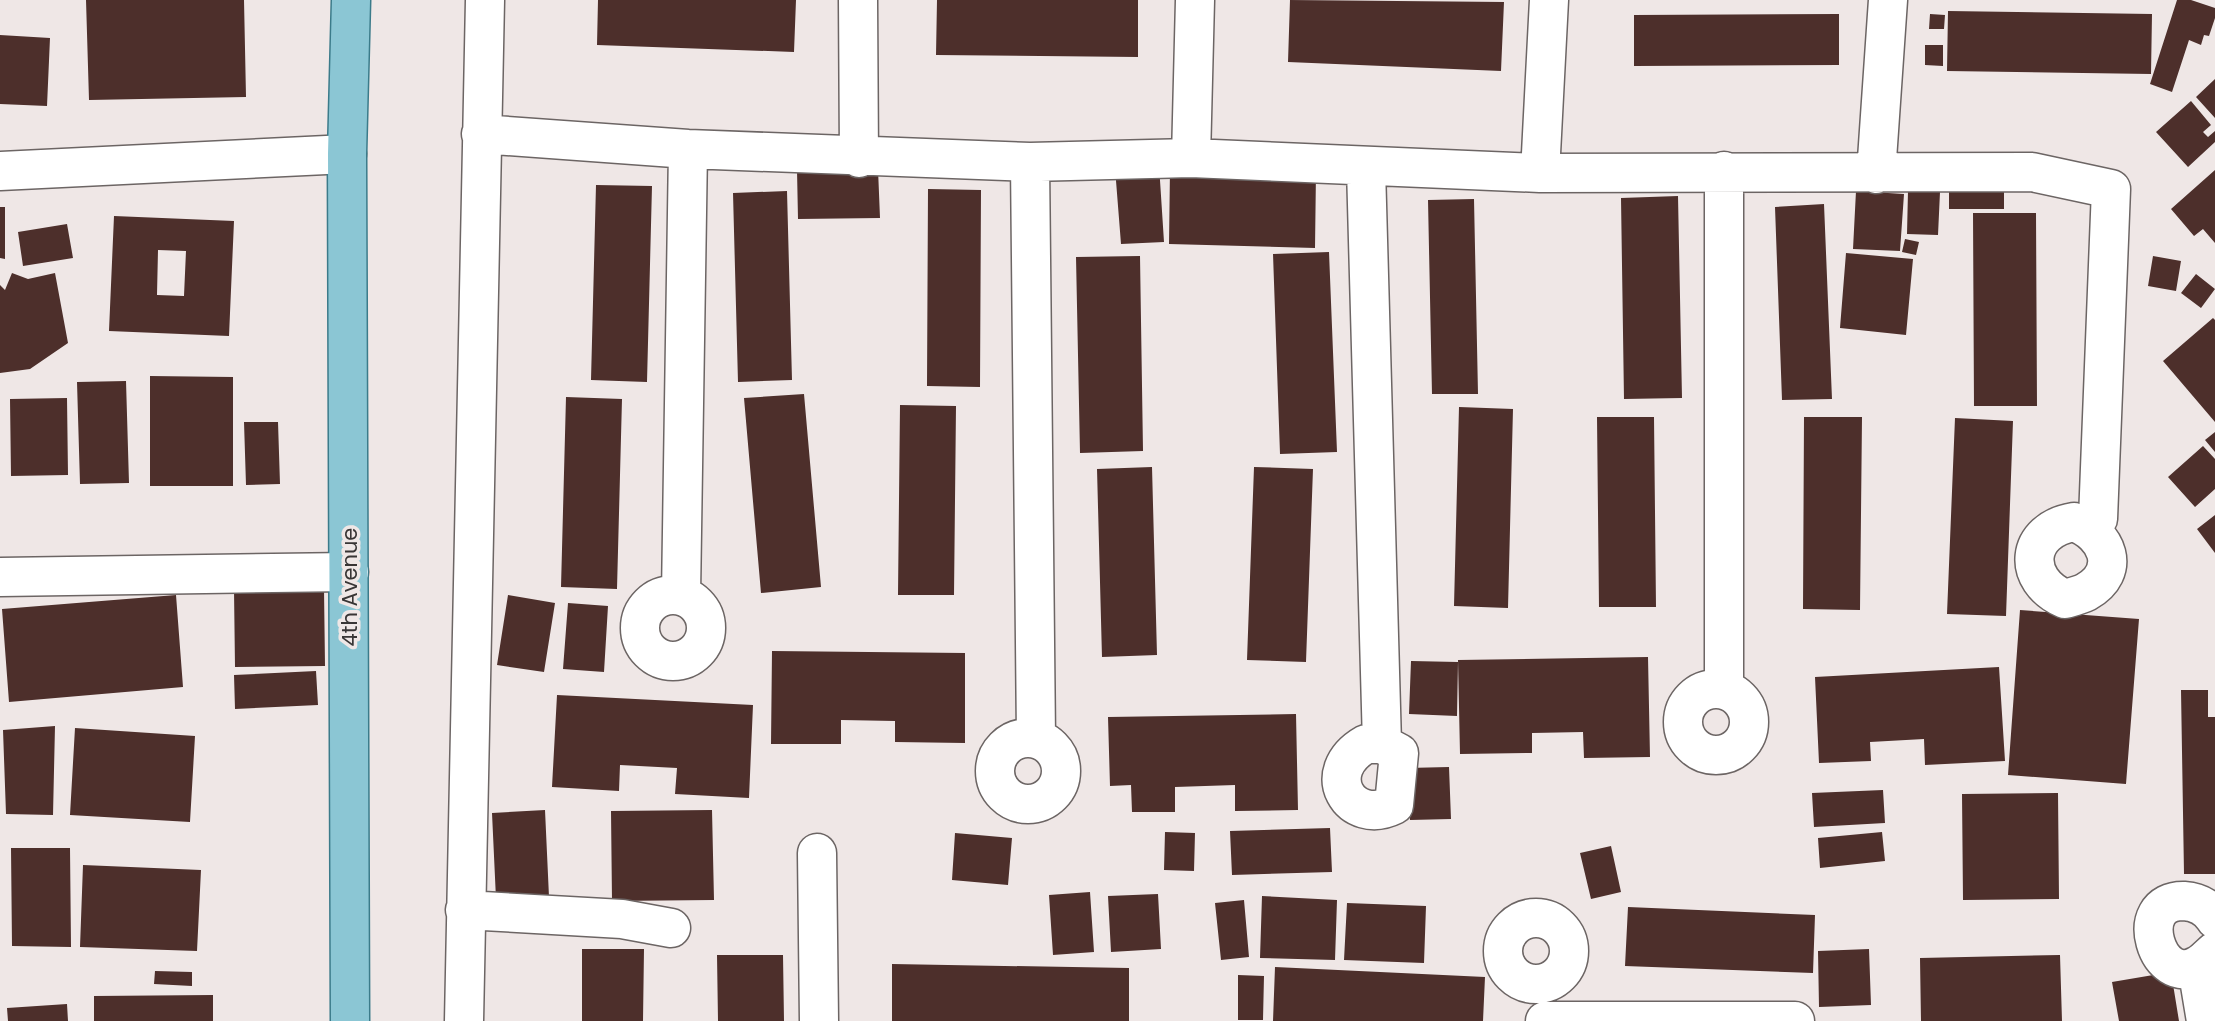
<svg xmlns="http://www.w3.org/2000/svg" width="2215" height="1021" viewBox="0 0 2215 1021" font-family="Poppins,sans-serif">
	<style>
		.building { fill: #4d2f2b; fill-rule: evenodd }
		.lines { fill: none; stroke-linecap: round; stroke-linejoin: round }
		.minor-casing { stroke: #6c6564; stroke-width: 41 }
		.major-casing { stroke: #3b7b8a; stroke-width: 41 }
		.minor { stroke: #fff; stroke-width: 38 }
		.major { stroke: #8bc6d4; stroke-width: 38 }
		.labels { text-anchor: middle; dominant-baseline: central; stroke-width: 7; stroke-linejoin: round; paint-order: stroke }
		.street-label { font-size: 21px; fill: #383535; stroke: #efe7e6 }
	</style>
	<rect width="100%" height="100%" fill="#efe7e6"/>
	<!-- building -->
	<path class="building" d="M86 0H244L246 97 89 100Z
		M598 0H796L794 52 597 45Z
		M937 0H1138V57L936 55Z
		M1290 0 1504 2 1501 71 1288 62Z
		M2177 0H2191L2215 8V18L2209 36 2204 35 2201 45 2189 40 2172 92 2150 84Z
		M1948 11 2152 14 2151 74 1947 71Z
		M1839 14V65L1634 66V15Z
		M1930 14 1945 15 1944 29H1929Z
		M0 35 50 38 47 106 0 104Z
		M1925 45H1943V66L1925 65Z
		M2215 79V118L2196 97Z
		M2191 101 2211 125 2203 132 2208 137 2215 131V142L2188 167 2156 132Z
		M1159 165 1164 242 1121 244 1115 168Z
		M878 169 880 218 798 219 797 170Z
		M1170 169 1316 171 1315 248 1169 244Z
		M2215 170V243L2203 229 2194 236 2171 209Z
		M596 185 652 186 647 382 591 380Z
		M928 189 981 190 980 387 927 386Z
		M787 191 792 380 738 382 733 193Z
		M1856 191 1904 194 1900 251 1853 249Z
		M1908 191 1940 192 1938 235 1907 234Z
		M1949 192H2004V209H1949Z
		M1678 196 1682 398 1624 399 1621 198Z
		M1474 199 1478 394H1432L1428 200Z
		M1824 204 1832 399 1782 400 1775 207Z
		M0 207H5V259L0 258Z
		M1973 213H2036L2037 406H1974Z
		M114 216 234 221 229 336 109 331ZM158 250 186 251 184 296 157 295Z
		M67 224 73 258 23 266 18 232Z
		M1905 239 1919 242 1916 255 1902 252Z
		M1329 252 1337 452 1280 454 1273 254Z
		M1846 253 1913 259 1906 335 1840 328Z
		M1140 256 1143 451 1080 453 1076 257Z
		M2153 256 2181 261 2176 291 2148 286Z
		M12 273 28 279 55 273 68 343 30 369 0 373V285L5 290Z
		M2196 274 2215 289 2201 308 2181 293Z
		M2213 318 2215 320V422L2163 361Z
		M150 376 233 377V486H150Z
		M126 381 129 483 80 484 77 382Z
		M804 394 821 587 761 593 744 398Z
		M566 397 622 399 617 589 561 587Z
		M67 398 68 475 11 476 10 399Z
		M900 405 956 406 954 595H898Z
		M1459 407 1513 409 1508 608 1454 606Z
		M1597 417H1654L1656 607H1599Z
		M1804 417H1862L1860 610 1803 609Z
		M1955 418 2013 421 2006 616 1947 614Z
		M244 422H278L280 484 246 485Z
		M2215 432V452L2205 440Z
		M2203 446 2215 459V489L2195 507 2168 477Z
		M1152 467 1157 655 1102 657 1097 469Z
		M1254 467 1313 469 1306 662 1247 660Z
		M2215 515V553L2197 529Z
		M324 589 325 666 235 667 234 590Z
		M176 595 183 687 9 702 2 609Z
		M508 595 555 603 544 672 497 665Z
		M568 603 608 606 604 672 563 669Z
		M2020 610 2139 619 2126 784 2008 775Z
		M772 651 965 653V743L895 742V721L841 720V744H771Z
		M1648 657 1650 757 1584 758 1583 732 1532 733V753L1460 754 1458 660Z
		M1411 661 1458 662 1457 716 1409 714Z
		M1999 667 2005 761 1925 765 1924 739 1870 742 1871 761 1819 763 1815 677Z
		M316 671 318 705 235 709 234 675Z
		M2181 690H2208V717H2215V874H2184Z
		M557 695 753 705 749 798 675 794 677 768 620 765 619 791 552 787Z
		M1296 714 1298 810 1235 811V785L1175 787V812H1132L1131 785 1110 786 1108 717Z
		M55 726 53 815 6 814 3 730Z
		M75 728 195 736 190 822 70 815Z
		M1449 767 1451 819 1410 820 1407 768Z
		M1883 790 1885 823 1814 827 1812 793Z
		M2058 793 2059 899 1963 900 1962 794Z
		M545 810 549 897 496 899 492 813Z
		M712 810 714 900 612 901 611 811Z
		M1330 828 1332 872 1232 875 1230 831Z
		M1165 832 1195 833 1194 871 1164 870Z
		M1882 832 1885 861 1820 868 1818 838Z
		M955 833 1012 838 1008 885 952 880Z
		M1611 846 1621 892 1591 899 1580 853Z
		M11 848H70L71 947 12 946Z
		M83 865 201 870 197 951 80 947Z
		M1090 892 1094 952 1053 955 1049 895Z
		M1158 894 1161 949 1111 952 1108 896Z
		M1262 896 1337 900 1335 960 1260 958Z
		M1244 900 1249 957 1221 960 1215 903Z
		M1347 903 1426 906 1424 963 1344 960Z
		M1628 907 1815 915 1813 973 1625 966Z
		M582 949H644L643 1021H582Z
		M1869 949 1871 1005 1819 1007 1818 951Z
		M717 955H783L784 1021H718Z
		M2060 955 2062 1021H1921L1920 958Z
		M892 964 1129 968V1021H892Z
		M1275 967 1485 977 1483 1021H1273Z
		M155 971 192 972V986L154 984Z
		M2171 972 2179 1021H2119L2112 982Z
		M1238 975 1264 976 1263 1020H1238Z
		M213 995V1021H94V996Z
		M67 1004 68 1021H8L7 1008Z"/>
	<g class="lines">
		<!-- minor casing -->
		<g class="minor-casing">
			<path id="minor" d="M858 0 859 158
				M481 134 688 149 1030 162 1191 158 1540 173 2032 172 2111 189 2098 519 2092 528
				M1191 158 1195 0
				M1030 162 1036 738
				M1366 168 1382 744
				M0 171 347 154
				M1724 171V689
				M1540 173 1549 0
				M1876 174 1888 0
				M2074 522C2107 534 2123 571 2086 592 2080 595 2072 597 2065 599 2021 580 2025 530 2074 522Z
				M0 577 349 572
				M640 628a33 33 0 1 1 66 0a33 33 0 1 1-66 0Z
				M681 595 688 149
				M1683 722a33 33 0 1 1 66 0a33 33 0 1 1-66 0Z
				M995 771a33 33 0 1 1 66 0a33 33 0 1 1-66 0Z
				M1366 744H1382L1399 753 1394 805C1350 827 1317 772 1366 744Z
				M817 853 819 1021
				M465 910 622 919 671 928
				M1503 951a33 33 0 1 1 66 0a33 33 0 1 1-66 0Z
				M2215 919C2208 907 2197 902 2184 901 2129 900 2158 990 2198 965 2204 962 2210 955 2215 951
				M2197 967 2206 1021
				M464 1021 485 0
				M1545 1021H1795"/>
		</g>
		<!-- major casing -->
		<g class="major-casing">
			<path id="major" d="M350 1021 347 154 351 0"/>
		</g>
		<!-- minor -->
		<use href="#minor" class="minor"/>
		<!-- major -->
		<use href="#major" class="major"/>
	</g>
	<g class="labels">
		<!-- street labels -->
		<g class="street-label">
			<text transform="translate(349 587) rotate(-90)">4th Avenue</text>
		</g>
	</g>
</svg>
